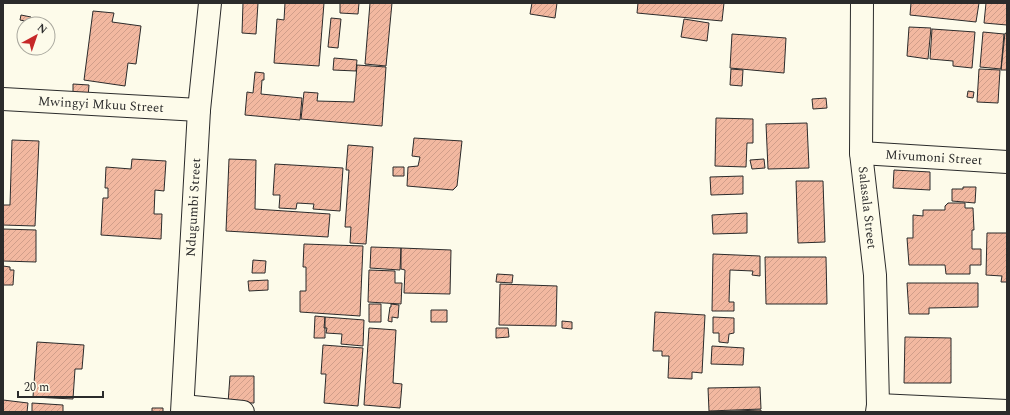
<svg xmlns="http://www.w3.org/2000/svg" width="1010" height="415" viewBox="0 0 1010 415" font-family="Spectral,serif">
	<style>
		.building { fill: url(#building-hatch); stroke: #2b2b2b }
		.lines { fill: none; stroke-linecap: round; stroke-linejoin: round }
		.minor-casing { stroke: #2b2b2b; stroke-width: 24 }
		.minor { stroke: #fdfbea; stroke-width: 22 }
		.labels { text-anchor: middle; dominant-baseline: central; stroke-width: 3; stroke-linejoin: round; paint-order: stroke }
		.street-label { font-size: 13px; fill: #2b2b2b; stroke: #fdfbea }
	</style>
	<defs>
		<pattern id="building-hatch" width="6" height="6" patternUnits="userSpaceOnUse"><rect width="6" height="6" fill="#f2b8a0"/><path d="M-1 1l2-2M0 6l6-6M5 7l2-2" fill="none" stroke="#d09e8a"/></pattern>
	</defs>
	<rect width="100%" height="100%" fill="#fdfbea"/>
	<!-- building -->
	<path class="building" d="M243 3H258L256 34 242 33Z
		M285 3H324L319 66 274 63 277 19 284 20Z
		M340 3H359L358 14 340 13Z
		M370 3H392L386 66 365 64Z
		M532 3H557L555 18 530 14Z
		M638 3H724L722 21 637 13Z
		M911 3H979L976 22 910 15Z
		M986 3H1007V25L984 23Z
		M93 11 114 13 112 22 141 26 136 64 128 63 125 86 84 80Z
		M21 15 31 17 30 22 20 20Z
		M331 18 341 19 338 48 328 47Z
		M684 19 709 23 707 41 681 37Z
		M909 27 931 28 928 59 907 56Z
		M932 29 975 32 972 68 953 66V61L930 59Z
		M983 32 1004 34 1001 69 980 67Z
		M1005 33 1007 34V70H1001Z
		M732 34 786 38 784 73 730 68Z
		M334 58 357 60 356 71 333 70Z
		M357 65 386 67 382 126 301 119 304 92 318 93 317 101 354 102Z
		M731 69 743 70 742 86 730 85Z
		M979 69 1000 70 998 103 977 102Z
		M255 72 264 73V80H262L261 94 302 98 300 120 245 115 247 92 253 93Z
		M73 84 89 85 88 97 73 96Z
		M968 91 974 92 973 98 967 97Z
		M826 98 827 108 813 109 812 99Z
		M716 118 753 119V143H747L746 167 715 166Z
		M807 123 809 168 768 169 766 124Z
		M414 138 462 141 457 186 453 190 407 186 408 167 418 166 420 157 412 156Z
		M12 140 39 141 35 226 3 225V205H10Z
		M348 145 373 147 366 244 350 243 351 227H345L349 170H346Z
		M132 159 166 161 164 191 155 190 154 214H162L161 239 101 235 103 198H108V188H105L106 167 131 169Z
		M229 159 256 160 255 209 330 214 328 237 226 231Z
		M764 159 765 168 752 169 750 160Z
		M275 164 343 168 340 211 313 209 314 204 297 203 296 209 279 208 280 195H273Z
		M393 167H404V176H393Z
		M894 170 930 172V190L893 188Z
		M743 176V194L711 195 710 177Z
		M796 181H823L825 242 798 243Z
		M963 187H976L975 203 952 201V189H963Z
		M948 203H965V208H973L974 230H972V249H981V265H970V274H946L945 265H909L907 238H913V215L923 216V210H945V206Z
		M747 213V233L713 234 712 215Z
		M3 229 36 230V262L3 261Z
		M987 233H1007V282H1001L1002 276 986 275Z
		M304 244 363 246 360 316 300 312V291H306V267H303Z
		M371 247 401 248 400 270 370 268Z
		M401 248 451 250 450 294 404 293 405 270 401 269Z
		M713 254 760 256V276L752 275 753 271 730 270 729 302H734V311H712Z
		M765 257H826L827 304H766Z
		M253 260 266 261 265 273H252Z
		M3 266 10 267V270H14L13 285H3Z
		M369 270 395 271V283H402L401 304 368 302Z
		M497 274 513 275 512 283 496 282Z
		M268 280V290L249 291 248 281Z
		M907 283H978V307L929 308V314H909Z
		M500 284 557 286 556 326 499 325Z
		M369 304H381V322H369Z
		M391 304 399 305 398 318 392 317V322L388 321 390 307H391Z
		M431 310H447V322H431Z
		M655 312 705 315 702 373 692 372V379L668 378 669 356H662V351H653Z
		M315 316 325 317 324 328H325V338H314Z
		M325 317 364 320 363 346 341 344 342 334 326 333 327 328H325Z
		M713 317 734 318V333L729 334 728 343 719 342V333H713Z
		M562 321 572 322V329L562 328Z
		M369 328 396 330 393 383 402 384 400 408 364 405Z
		M496 328H508L509 337 496 338Z
		M905 337 951 338V383H904Z
		M37 342 84 345 82 369H75L73 399 33 397Z
		M323 345 363 348 358 406 324 403 326 374H321Z
		M712 346 744 348 743 365 711 364Z
		M230 376H254V403H228Z
		M760 387 761 409 709 411 708 388Z
		M3 400 28 403 27 412H3Z
		M32 403 63 405V412H32Z
		M152 408H163V412H152Z
		M761 410V412H708Z"/>
	<g class="lines">
		<!-- minor casing -->
		<g class="minor-casing">
			<g id="minor">
				<path id="s1" d="M862 3 861 153 875 275 878 405 877 412"/>
				<path id="s2" d="M3 99 199 110"/>
				<path id="s3" d="M861 153 1007 162"/>
				<path d="M878 405 1007 411"/>
				<path d="M183 406 243 412"/>
				<path id="s4" d="M182 412 199 110 210 3"/>
			</g>
		</g>
		<!-- minor -->
		<use href="#minor" class="minor"/>
	</g>
	<g class="labels">
		<!-- street labels -->
		<g class="street-label">
			<text stroke="none"><textPath href="#s2" startOffset="98">Mwingyi Mkuu Street</textPath></text>
			<text stroke="none"><textPath href="#s3" startOffset="73">Mivumoni Street</textPath></text>
			<text stroke="none"><textPath href="#s4" startOffset="205">Ndugumbi Street</textPath></text>
			<text stroke="none"><textPath href="#s1" startOffset="205">Salasala Street</textPath></text>
		</g>
	</g>
	<!-- border -->
	<rect width="1010" height="415" fill="none" stroke="#2b2b2b" stroke-width="8"/>
	<!-- north arrow -->
	<g transform="translate(36 36) rotate(40)"><circle r="19" fill="#fdfbea" stroke="#a9a89e"/>
	<path d="M0-3L7 15L0 10L-7 15Z" fill="#c62828"/>
	<text y="-6" font-size="11" font-weight="bold" text-anchor="middle" fill="#2b2b2b">N</text>
	</g>
	<!-- scale -->
	<path d="M18 391v6h85v-6" fill="none" stroke="#2b2b2b" stroke-width="2"/>
	<text x="24" y="391" font-size="12" fill="#2b2b2b" stroke="#fdfbea" stroke-width="3" paint-order="stroke">20 m</text>
</svg>
